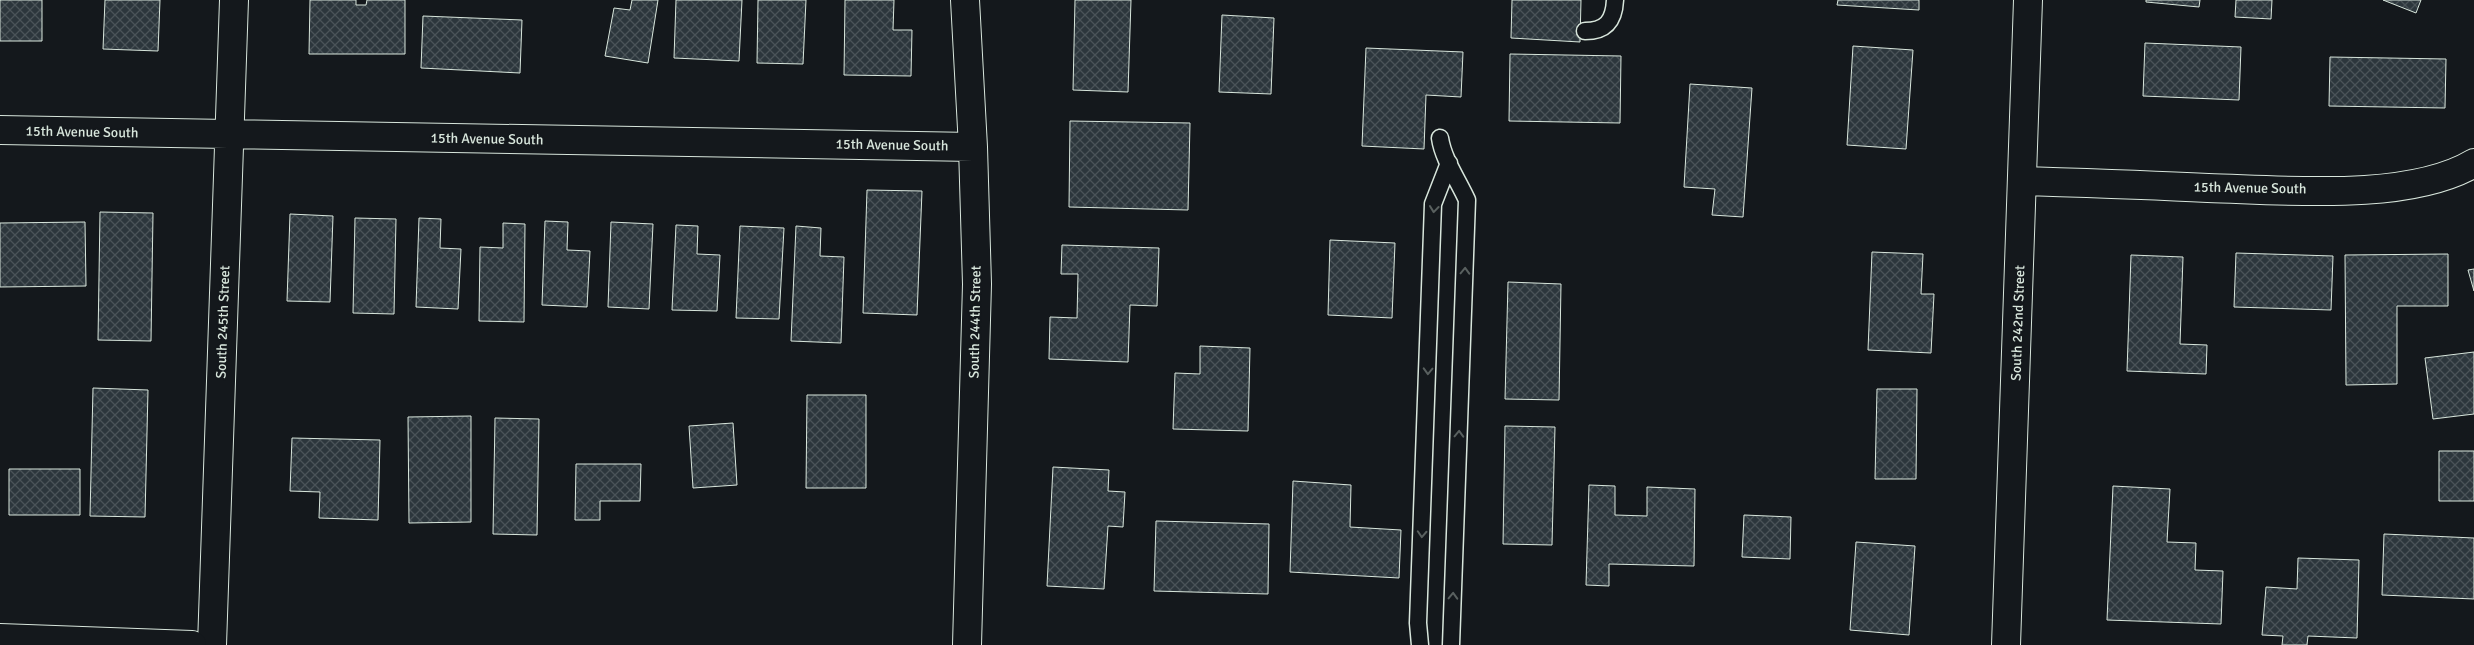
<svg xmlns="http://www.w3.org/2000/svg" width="2474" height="645" viewBox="0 0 2474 645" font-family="Signika,sans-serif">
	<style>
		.building { fill: url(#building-cross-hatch); stroke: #d8e6dc }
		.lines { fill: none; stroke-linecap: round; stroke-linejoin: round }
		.service-casing { stroke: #d8e6dc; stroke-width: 19 }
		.minor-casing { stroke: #d8e6dc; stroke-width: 30 }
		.secondary-casing { stroke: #d8e6dc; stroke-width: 30 }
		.service { stroke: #14181c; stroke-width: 16 }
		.minor { stroke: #14181c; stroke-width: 28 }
		.secondary { stroke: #14181c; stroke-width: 28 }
		.oneway { stroke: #59605f }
		.labels { text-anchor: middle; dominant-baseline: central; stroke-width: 4; stroke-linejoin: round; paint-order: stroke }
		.street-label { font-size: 14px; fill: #d8e6dc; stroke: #14181c }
	</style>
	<defs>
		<pattern id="building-cross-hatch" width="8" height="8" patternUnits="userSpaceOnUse" patternTransform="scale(1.25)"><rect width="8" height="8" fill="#2c363c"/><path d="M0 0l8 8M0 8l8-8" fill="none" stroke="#4a5358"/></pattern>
	</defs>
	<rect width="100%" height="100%" fill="#14181c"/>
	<!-- building -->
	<path class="building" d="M0 0H42V41H0Z
		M105 0H160L158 51 103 49Z
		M310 0H356V5H366L367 0H405V54H309Z
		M632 0H658L648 63 605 56 614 8 630 10Z
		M676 0H742L739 61 674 58Z
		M758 0H806L803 64 757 63Z
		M845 0H894L893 30H912L911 76 844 75Z
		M1075 0H1131L1128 92 1073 90Z
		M1512 0H1581L1580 42 1511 38Z
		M1838 0H1919V10L1837 5Z
		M2146 0H2200L2199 7 2146 2Z
		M2236 0H2272L2271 19 2235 17Z
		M2383 0H2421L2416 13Z
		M1222 15 1274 18 1271 94 1219 92Z
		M423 16 522 20 520 73 421 68Z
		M2145 43 2241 47 2239 100 2143 96Z
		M1853 46 1913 50 1906 149 1847 145Z
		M1366 48 1463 52 1461 97 1426 95 1424 149 1362 146Z
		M1510 54 1621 56 1620 123 1509 121Z
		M2330 57 2446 59 2445 108 2329 106Z
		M1690 84 1752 88 1743 217 1712 215 1715 189 1684 187Z
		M1070 121 1190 123 1188 210 1069 207Z
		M867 190 922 191 917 315 863 313Z
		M100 212 153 213 151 341 98 340Z
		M290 214 333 216 330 302 287 301Z
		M355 218 396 219 394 314 353 313Z
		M419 218 441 219 440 248 461 249 458 309 416 307Z
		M545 221 568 222 567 250 590 251 587 307 542 305Z
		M85 222 86 286 0 287V223Z
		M611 222 653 224 649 309 608 307Z
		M503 223 525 224 524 322 479 321 480 247 503 248Z
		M676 225 698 226 697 254 720 255 717 311 672 310Z
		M740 226 784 228 779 319 736 318Z
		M796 226 821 228 820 256 844 257 841 343 791 341Z
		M1330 240 1395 243 1392 318 1328 315Z
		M1062 245 1159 248 1157 306 1130 305 1128 362 1049 359 1050 317 1077 318 1078 274H1061Z
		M1872 252 1923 254 1921 294H1934L1931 353 1868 350Z
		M2236 253 2333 256 2331 310 2234 307Z
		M2448 254V306H2397V384L2346 385 2345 255Z
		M2131 255 2183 257 2180 344 2207 345 2206 374 2127 371Z
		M2474 269V291L2468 270Z
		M1508 282 1561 284 1559 400 1505 399Z
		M1200 346 1250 348 1248 431 1173 429 1175 373 1200 374Z
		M2474 352V414L2433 419 2425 358Z
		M93 388 148 390 145 517 90 516Z
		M1877 389H1917L1916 479H1875Z
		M807 395H866V488H806Z
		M471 416V522L409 523 408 417Z
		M495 418 539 419 537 535 493 534Z
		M733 423 737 485 693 488 689 426Z
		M1505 426 1555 427 1552 545 1503 544Z
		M292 438 380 440 378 520 319 518 320 492 290 491Z
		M2439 451H2474V501H2439Z
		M576 464H641L640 501H600V520H575Z
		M1053 467 1109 470 1108 491 1125 492 1123 527 1108 526 1104 589 1047 586Z
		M9 469H80V515H9Z
		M1293 481 1351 485 1350 527 1401 530 1399 578 1290 572Z
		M1589 485 1615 486V515L1647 516V487L1695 489 1694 566 1609 564V586L1586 585Z
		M2113 486 2170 489 2167 542 2196 543 2195 570 2223 571 2221 624 2107 620Z
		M1744 515 1791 517 1790 559 1742 557Z
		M1156 521 1269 524 1268 594 1154 591Z
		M2384 534 2474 538V599L2382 595Z
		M1856 542 1915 546 1909 635 1850 630Z
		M2298 558 2359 560 2357 638 2308 636 2307 645H2282L2283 636 2262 635 2266 587 2297 589Z"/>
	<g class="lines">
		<!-- service casing -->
		<g class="service-casing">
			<path id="service" d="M1585 31C1606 31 1614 21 1615 0
				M1440 138C1443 159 1458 180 1467 200L1451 645
				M1420 645 1418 623 1433 204 1449 163"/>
		</g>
		<!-- minor casing -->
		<g class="minor-casing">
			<path id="minor" d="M965 0 973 147 977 284 967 645
				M0 130 973 147
				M2022 181C2084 183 2146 185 2208 188 2283 190 2409 202 2474 163
				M212 645 234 0
				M2006 645 2028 0"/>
		</g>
		<!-- secondary casing -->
		<g class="secondary-casing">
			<path id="secondary" d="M0 638 192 645"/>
		</g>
		<!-- service -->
		<use href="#service" class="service"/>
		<!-- minor -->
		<use href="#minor" class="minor"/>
		<!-- secondary -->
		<use href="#secondary" class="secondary"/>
	</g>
	<!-- one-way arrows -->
	<defs><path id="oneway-chevron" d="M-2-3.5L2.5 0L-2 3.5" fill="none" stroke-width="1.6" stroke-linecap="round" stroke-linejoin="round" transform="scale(1.25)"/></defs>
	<g class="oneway">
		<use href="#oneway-chevron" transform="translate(1434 209) rotate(96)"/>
		<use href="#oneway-chevron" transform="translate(1465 271) rotate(-88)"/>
		<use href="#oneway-chevron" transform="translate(1428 371) rotate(92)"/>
		<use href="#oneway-chevron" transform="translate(1459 434) rotate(-88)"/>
		<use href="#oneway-chevron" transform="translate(1422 534) rotate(93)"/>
		<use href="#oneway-chevron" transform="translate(1453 596) rotate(-88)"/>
	</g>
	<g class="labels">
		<!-- street labels -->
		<g class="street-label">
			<text transform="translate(82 132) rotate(1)">15th Avenue South</text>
			<text transform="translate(487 139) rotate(1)">15th Avenue South</text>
			<text transform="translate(892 145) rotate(1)">15th Avenue South</text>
			<text transform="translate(2250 188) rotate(1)">15th Avenue South</text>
			<text transform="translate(223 322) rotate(-88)">South 245th Street</text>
			<text transform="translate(975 322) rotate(-89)">South 244th Street</text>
			<text transform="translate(2018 323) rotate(-88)">South 242nd Street</text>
		</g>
	</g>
</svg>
